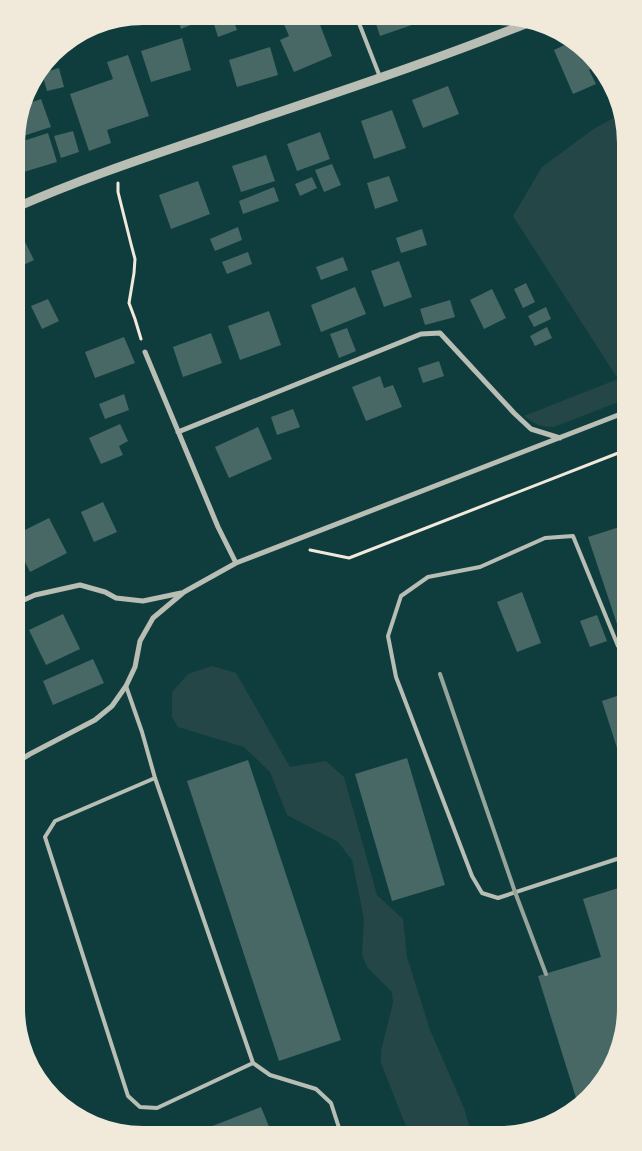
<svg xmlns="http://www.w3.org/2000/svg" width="642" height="1151" viewBox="0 0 642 1151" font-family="'Exo 2',sans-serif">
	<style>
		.green { fill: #244646 }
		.building { fill: #486865 }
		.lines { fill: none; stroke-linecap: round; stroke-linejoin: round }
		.path { stroke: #f1e9da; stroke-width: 3 }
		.service { stroke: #b8beb3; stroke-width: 4 }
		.minor { stroke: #b8beb3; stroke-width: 5 }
		.tertiary { stroke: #b8beb3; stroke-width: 9 }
		.rail { stroke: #97a49c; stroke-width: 4 }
	</style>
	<rect width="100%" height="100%" fill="#0f3d3e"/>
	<!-- green -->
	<path class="green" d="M621 114 626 143V399L554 427C540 427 535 424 524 416L618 379 513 216 542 167 595 128Z
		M212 666 236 673 290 767 326 761 344 777 377 895 403 919 407 957 430 1030 464 1108 472 1135 409 1134 381 1063V1051L393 1003 392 992 367 967 362 955 364 919 352 860 338 842 287 815 270 772 244 747 178 727 172 717V692L188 674Z"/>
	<!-- building -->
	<path class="building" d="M177 16 196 17 198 22 181 29Z
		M216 17H232L237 30 218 37 212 18Z
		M281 17H317L332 56 294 72 280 40 289 36Z
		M374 18H432L380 36Z
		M182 38 191 70 151 82 141 51Z
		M571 42 582 48 595 67 589 70 596 84 573 94 554 50Z
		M270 47 278 75 237 87 229 60Z
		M128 55 149 116 107 130 111 143 89 151 70 94 113 79 107 62Z
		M59 68 64 87 47 91 42 73Z
		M448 86 459 114 423 128 412 100Z
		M41 99 51 127 17 138V127L24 105Z
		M392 110 406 148 374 159 361 121Z
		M73 131 79 152 61 158 54 136Z
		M320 132 330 159 297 171 287 144Z
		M48 133 57 162 20 173 17 164V143Z
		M266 155 275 181 241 192 232 166Z
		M332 164 341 185 324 192 315 170Z
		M389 176 398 201 375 209 367 183Z
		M312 177 317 188 300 196 295 184Z
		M198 181 210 214 171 229 159 195Z
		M274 187 279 201 243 214 239 201Z
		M238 227 242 240 215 251 210 239Z
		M422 229 427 245 401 253 396 238Z
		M23 238 34 260 17 268V241Z
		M248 252 252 264 227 274 222 262Z
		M343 257 348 270 321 280 316 267Z
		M399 261 412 297 384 307 371 271Z
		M526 283 535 302 523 308 514 289Z
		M355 287 366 314 321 332 311 305Z
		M492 289 506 318 484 329 470 300Z
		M48 299 59 321 42 329 31 306Z
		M450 300 455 317 425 325 420 309Z
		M546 307 551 319 534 327 528 316Z
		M269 311 281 345 240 360 228 326Z
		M547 327 552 338 535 346 530 336Z
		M347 328 356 351 339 358 330 334Z
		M211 333 222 363 183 377 173 347Z
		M124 337 135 363 95 378 85 352Z
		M439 361 444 376 423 383 418 368Z
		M380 376 384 388 393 385 402 407 366 421 352 387Z
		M124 394 129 410 105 419 99 404Z
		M293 409 300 427 277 435 271 417Z
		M120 424 128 441 119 446 123 455 101 464 89 438Z
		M258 427 272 459 229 478 215 447Z
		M103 502 117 532 94 542 81 512Z
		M49 518 67 553 30 572 17 546V534Z
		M626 525V635L621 636 588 537Z
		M522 592 541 643 517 652 497 602Z
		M63 614 80 649 46 665 29 630Z
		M597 615 607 641 590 647 580 621Z
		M93 659 104 683 53 705 43 681Z
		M626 693V773H625L602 701Z
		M407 758 445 885 392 901 355 774Z
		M248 760 341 1040 279 1061 187 781Z
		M625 886V1016L599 1085 577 1101 538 976 601 957 583 899Z
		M21 1028 30 1058V1059L23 1049 20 1029Z
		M261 1107 272 1134H192Z"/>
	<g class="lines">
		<!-- path -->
		<path class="path" d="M118 183V192L131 244 135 259 134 273 129 303 135 319 141 339
			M310 550 349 558 626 450"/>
		<!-- service -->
		<path class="service" d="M357 18 380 77
			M126 686 142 732 155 778 253 1063 270 1075 316 1089 331 1103 341 1134
			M155 778 55 821 45 837 128 1096 140 1107 157 1108 253 1063
			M626 856 498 898 482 893 472 876 396 677 388 636 401 596 428 577 480 567 545 538 573 536 618 646 626 648"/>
		<!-- minor -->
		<path class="minor" d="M145 352 218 527 236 563
			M178 432 421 334 440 333 514 413 531 429 560 438
			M17 603 35 595 80 585 105 592 116 598 143 601 181 593
			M17 762 30 754 95 720 112 706 126 686 135 667 140 641 153 618 184 592 236 563 626 412"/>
		<!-- tertiary -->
		<path class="tertiary" d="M17 207C74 182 132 162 191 142 304 103 419 67 530 22"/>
		<!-- rail -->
		<path class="rail" d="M440 674 515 892 546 974"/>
	</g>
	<!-- crop -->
	<path d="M0 0H642V1151H0ZM143 25H499A118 118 0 0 1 617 143V1008A118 118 0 0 1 499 1126H143A118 118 0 0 1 25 1008V143A118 118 0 0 1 143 25Z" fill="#f1e9da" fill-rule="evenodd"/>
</svg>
